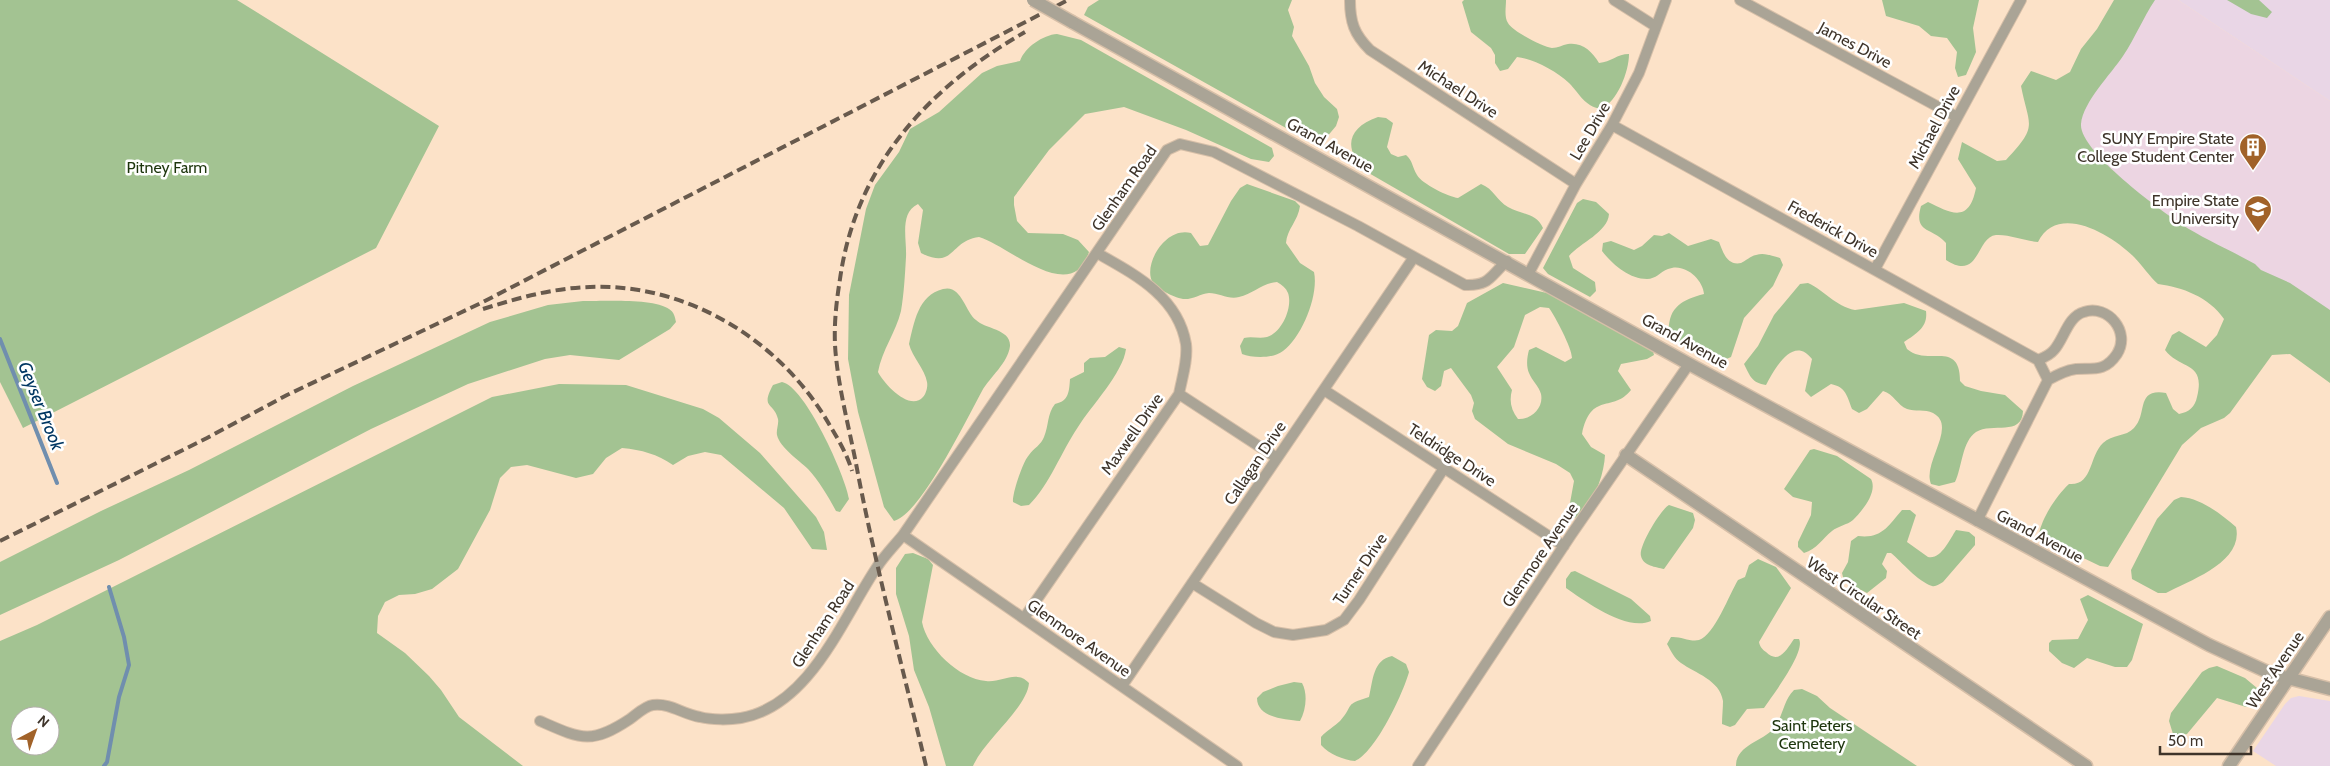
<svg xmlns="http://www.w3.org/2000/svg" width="2330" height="766" viewBox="0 0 2330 766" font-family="Cabin,sans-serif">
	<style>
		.commercial { fill: #e9d6e6 }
		.education { fill: #ecd5e2 }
		.green { fill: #a3c392; fill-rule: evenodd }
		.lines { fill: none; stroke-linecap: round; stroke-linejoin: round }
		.stream { stroke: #708eae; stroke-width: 4 }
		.minor-casing { stroke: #d6bfa8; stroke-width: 12 }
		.tertiary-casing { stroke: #d6bfa8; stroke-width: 15 }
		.minor { stroke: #aaa496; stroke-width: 10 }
		.tertiary { stroke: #aaa496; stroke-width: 12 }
		.rail { stroke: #685a4d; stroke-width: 4; stroke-dasharray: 10 5; stroke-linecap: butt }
		.tertiary-bridge-casing { stroke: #d6bfa8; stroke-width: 15; stroke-linecap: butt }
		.tertiary-bridge { stroke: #aaa496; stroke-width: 12 }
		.labels { text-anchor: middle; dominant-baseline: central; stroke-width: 5; stroke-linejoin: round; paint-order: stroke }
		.street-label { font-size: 16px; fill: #3e342a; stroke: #fff }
		.poi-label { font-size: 16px; fill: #3e342a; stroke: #fff; text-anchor: end }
		.park-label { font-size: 16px; fill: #1d350d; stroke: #fff }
		.water-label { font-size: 18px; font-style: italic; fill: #003662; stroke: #fff }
	</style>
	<rect width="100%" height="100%" fill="#fce2c8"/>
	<!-- commercial -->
	<path class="commercial" d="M2178 0H2330V101Z
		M2299 696 2330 701V766H2276L2253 751 2285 704 2291 698Z"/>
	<!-- education -->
	<path class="education" d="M2132 0H2178L2330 101V329L2042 138Z"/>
	<!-- green -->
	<path class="green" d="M0 0H237L439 126 376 248 23 428 0 382Z
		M1099 0H1292L1288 10 1294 27 1292 36 1309 66 1315 83 1324 97 1337 109 1339 117 1336 126 1326 138 1318 142 1302 137 1084 15 1088 7Z
		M1464 0H1506C1506 7 1504 17 1508 23 1512 31 1543 47 1552 48 1558 48 1562 45 1568 44 1582 42 1592 51 1599 63 1611 62 1617 54 1629 54 1629 72 1617 102 1601 109 1584 106 1580 94 1569 83 1556 71 1534 59 1517 57L1508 69 1500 71 1495 63V55L1491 48 1471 32 1462 2Z
		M1882 0H1979L1973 28 1976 52 1966 75 1958 77 1955 68 1957 52 1947 38 1931 36 1919 26 1886 16Z
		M2114 0H2155C2143 18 2135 38 2123 56 2111 74 2083 102 2081 124 2079 151 2159 209 2181 224 2204 239 2230 250 2255 264L2261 270 2290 283 2330 310V383L2290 354 2272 355 2230 413 2224 418 2201 428 2182 445 2108 567 2100 566 2046 540 2039 534C2042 518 2056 496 2069 484 2093 486 2089 456 2103 443 2112 434 2126 437 2134 428 2148 414 2135 388 2166 393L2173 409 2179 414C2189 412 2195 407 2197 397 2206 361 2180 370 2165 350L2172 335 2179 331 2206 347 2217 335 2224 319C2209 297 2182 287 2158 284 2149 276 2143 266 2134 257 2112 235 2058 202 2038 242 2025 241 2009 234 1996 235 1976 237 1980 282 1946 260V243C1933 227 1913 234 1921 206L1928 202C1952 214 1969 223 1976 188L1958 159 1962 142 1997 161 2006 160C2039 125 2029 127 2021 86L2031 71 2056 80 2070 72 2081 49 2097 29Z
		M2227 0H2259L2272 12 2267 18 2251 14Z
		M1057 34 1081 40 1272 148 1274 156 1269 162 1251 159 1186 130 1124 107 1085 114 1049 150 1014 197V205L1017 221 1028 233 1063 234 1078 240 1089 252C1072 307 1008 245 979 237 949 241 955 270 921 253L918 243 923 210 918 204C899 213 907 239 906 257 905 274 904 294 901 311 896 332 882 350 878 372 884 384 910 412 923 397 926 394 928 387 927 382 925 369 912 357 909 344 914 323 918 295 943 289 961 284 965 311 976 320 985 329 1011 329 1010 346 1008 363 990 377 982 391 967 418 921 514 894 521L884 507 858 412 848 359 849 295 866 209 875 185 899 152 910 129 939 112 982 73 997 66 1020 61C1025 47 1043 35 1057 34Z
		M1378 117 1386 118 1393 123 1387 147 1391 154 1398 157 1406 155C1413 161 1412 167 1417 175 1422 184 1449 197 1458 198L1481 184C1494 189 1497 201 1508 207 1521 215 1536 212 1543 228L1525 254H1509L1367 172C1343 150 1346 128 1378 117Z
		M1247 184 1295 201 1300 206C1298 221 1287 229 1286 243L1300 263 1314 272C1319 295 1302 337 1283 351 1273 359 1252 358 1242 354L1240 346 1244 338C1252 336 1259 339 1267 337 1282 333 1293 307 1288 293 1286 288 1282 285 1277 282 1262 283 1253 294 1239 297 1229 300 1219 293 1209 293 1200 294 1192 300 1183 299 1178 298 1170 295 1165 292 1162 290 1155 286 1153 283 1142 266 1165 226 1191 233L1200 246 1208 245 1231 201 1240 188Z
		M1583 199 1596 202 1609 214C1608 232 1580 243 1569 256L1573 268 1595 282 1596 291 1590 297 1548 274 1543 268 1577 203Z
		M1669 233 1688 246 1711 239 1719 242C1723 252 1727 266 1741 263 1746 261 1750 256 1756 255 1764 252 1772 256 1780 258L1783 265 1773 286 1744 318 1731 357 1722 361 1690 349 1669 335C1667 308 1681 300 1704 294 1703 279 1684 262 1668 269 1660 272 1656 279 1647 279 1629 279 1612 264 1602 251L1603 243 1611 241 1634 250 1642 246 1654 235 1662 236Z
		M1503 283 1560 296 1622 334 1652 348 1654 355 1647 359 1621 364 1618 371 1631 390C1613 413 1591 391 1582 434L1591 447 1605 455C1604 476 1593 506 1575 518L1568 514 1574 481 1570 473 1556 464 1508 444 1475 419 1472 411 1474 403 1471 395 1451 368 1444 371 1441 386 1435 391 1427 387 1422 379 1429 335 1436 330 1452 331 1458 326 1467 303ZM1540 307 1549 308C1555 316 1572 348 1572 358L1565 362 1536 347 1529 350C1527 357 1526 366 1529 373 1532 381 1539 386 1541 394 1544 408 1531 420 1518 419 1511 410 1509 401 1512 390L1497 367 1514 347 1525 315Z
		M1808 283C1825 291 1835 306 1855 310L1904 303 1926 311C1928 327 1917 333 1904 342L1907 349C1927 367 1960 339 1960 381L1965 386 1981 391 2005 395 2023 411C2022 437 1992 422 1976 432 1962 441 1962 468 1955 482L1939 486 1931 484C1922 463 1958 426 1933 413 1925 409 1915 412 1907 409 1897 405 1894 394 1883 391L1867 409 1859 413 1852 409C1847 396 1846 387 1831 384L1811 397 1805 391 1812 359C1793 334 1774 370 1766 385 1752 383 1750 376 1744 364L1758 346 1774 315 1800 284Z
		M583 301C603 301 654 298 669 309 674 312 675 317 676 322L670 329 619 360 570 355 545 359 468 384 371 429 119 560 0 615V562L101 511 189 470 353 386 490 322 548 305Z
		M1119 347 1126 349C1123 373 1091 406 1078 427 1061 452 1050 484 1029 505L1021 506 1013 502C1012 494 1023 461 1029 455 1034 448 1041 445 1044 437 1049 425 1047 414 1055 404 1069 401 1069 392 1070 379L1084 372V363L1090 358 1105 357Z
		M782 382C805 386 846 477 849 499L840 512 836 511C828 496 819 481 808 469 799 460 780 448 777 435 776 430 779 424 778 419 774 402 760 409 773 385Z
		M559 384 626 385 703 409 719 418 760 453 816 517 824 532 827 550 812 549 784 508 721 455 705 452 688 456 673 465C657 454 642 450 622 448L606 458 593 474 576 478 527 465 511 467 500 478 490 510 458 569 432 589 415 594 399 595 385 602 378 616 377 633 405 653 429 676 441 690 459 717 523 766H0V641L37 625 492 397ZM20 716H50V746H20Z
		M1814 449 1837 456 1871 479C1878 492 1862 511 1853 520 1847 525 1838 526 1832 531 1822 539 1817 549 1804 553L1798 547V542L1811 515 1812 502 1793 497 1784 489 1810 450Z
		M2181 497C2201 498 2222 515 2236 527 2244 562 2190 580 2166 593H2158L2132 579 2131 570 2157 519 2174 500Z
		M1669 505 1693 513 1695 520 1693 528 1664 569C1656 567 1643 566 1641 556 1638 547 1661 509 1669 505Z
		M1902 510H1910L1916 515 1907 542 1928 557C1941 560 1950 539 1956 530L1969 532 1975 537V545L1943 582C1939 584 1936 587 1932 586 1917 581 1902 562 1891 553H1887L1882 564 1887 571 1886 578 1867 593 1844 581 1842 573 1848 562 1851 541 1858 536C1882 539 1888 526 1902 510Z
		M913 553 928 559 933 565 922 622C927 648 959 679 986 681 1002 683 1016 669 1029 683 1027 708 985 739 973 766H946L929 707 914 670 909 636 896 594V568L905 554Z
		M1758 559 1776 567 1791 588 1759 642C1760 647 1762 649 1766 652 1779 665 1787 649 1794 639H1799C1806 652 1772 696 1764 708L1747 709 1735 725 1730 727 1722 724C1722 716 1723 708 1723 701 1720 680 1695 673 1681 663 1674 658 1671 651 1667 644L1671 637C1680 636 1690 642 1699 640 1714 636 1730 593 1738 580L1745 577 1749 565Z
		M1575 571 1631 599 1650 616 1651 621C1626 632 1585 601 1566 588V579L1571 572Z
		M2088 595 2143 624 2132 660 2127 667H2115L2087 658 2074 668 2062 663 2049 651V643L2052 640 2078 639 2088 620 2080 599Z
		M1392 656 1406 664 1409 672C1403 694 1375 753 1355 761 1343 760 1329 754 1321 745V737C1327 730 1334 727 1340 721 1355 704 1343 705 1369 697 1373 680 1373 660 1392 656Z
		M2217 666 2245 678 2257 688 2255 700 2246 707 2217 698 2187 734 2179 736 2173 734 2169 721 2171 713 2202 672 2209 668Z
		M1294 682 1302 683C1308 694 1306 710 1300 721 1285 719 1257 718 1257 698L1263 692 1278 686Z
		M1802 689 1817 696 1830 708 1917 766H1736C1736 745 1762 742 1774 728 1783 717 1783 701 1794 690Z"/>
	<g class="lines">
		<!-- stream -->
		<path class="stream" d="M0 339 57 483
			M104 766 107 762 119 697 129 665 124 637 109 587"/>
		<!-- minor casing -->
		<g class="minor-casing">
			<path id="minor" d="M1350 0C1350 22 1354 34 1370 50L1576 184
				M1614 0 1655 26
				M1740 0 1957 117
				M1612 125 2038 360 2048 380 1977 521
				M1875 269 2021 0
				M1529 273 1576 184 1612 125 1639 73 1666 0
				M2038 360C2043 358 2050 355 2054 350 2064 339 2068 316 2084 312 2108 304 2131 332 2117 354 2105 372 2094 368 2076 369 2066 370 2057 375 2048 380
				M1324 390 1564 546
				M1179 394 1277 458
				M903 535 1237 766
				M1192 583 1256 623 1274 632 1293 635 1326 630 1344 620 1359 600 1444 468
				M1024 618 1179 394C1182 378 1188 360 1186 344 1178 296 1134 274 1097 253
				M1122 686 1414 257
				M540 721C581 739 591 745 630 719 637 714 645 706 653 705 671 703 682 714 700 717 712 720 729 720 741 718 810 706 842 619 877 567 884 556 894 546 903 535L1167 150 1180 144 1214 152 1358 226 1465 285C1490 286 1490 276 1507 261
				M1418 766 1571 535 1689 364"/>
		</g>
		<!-- tertiary casing -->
		<g class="tertiary-casing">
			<path id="tertiary" d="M1072 22 1689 364 2209 645 2272 674 2330 689
				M1626 455 2086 766
				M2229 766 2330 617"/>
		</g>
		<!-- minor -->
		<use href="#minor" class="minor"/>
		<!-- tertiary -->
		<use href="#tertiary" class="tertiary"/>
		<!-- rail -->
		<path class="rail" d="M483 309C518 298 553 288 590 287 688 283 781 341 829 424 838 439 847 454 852 471
			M0 541 207 438 287 395 481 303 1068 0
			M926 766C903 669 877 572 858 474 851 435 840 396 836 357 833 331 836 304 840 279 856 165 928 88 1025 32"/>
		<!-- tertiary-bridge casing -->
		<g class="tertiary-bridge-casing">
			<path id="tertiary-bridge" d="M1033 0 1072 22"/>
		</g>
		<!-- tertiary-bridge -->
		<use href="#tertiary-bridge" class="tertiary-bridge"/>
	</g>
	<!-- icons -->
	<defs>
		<g id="building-pin" transform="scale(1.4375)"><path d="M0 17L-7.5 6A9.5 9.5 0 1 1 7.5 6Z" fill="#a16229" stroke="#fff"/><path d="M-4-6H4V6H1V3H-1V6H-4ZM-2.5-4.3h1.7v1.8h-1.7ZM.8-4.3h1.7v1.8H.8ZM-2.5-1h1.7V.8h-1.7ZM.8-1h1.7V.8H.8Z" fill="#fff"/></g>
		<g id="university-pin" transform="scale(1.4375)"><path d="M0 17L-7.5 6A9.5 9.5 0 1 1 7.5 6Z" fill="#a16229" stroke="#fff"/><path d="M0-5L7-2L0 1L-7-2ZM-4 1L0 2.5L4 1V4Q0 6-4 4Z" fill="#fff"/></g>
	</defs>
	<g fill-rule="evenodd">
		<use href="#building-pin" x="2253" y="147"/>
		<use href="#university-pin" x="2258" y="209"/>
	</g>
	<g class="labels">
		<!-- street labels -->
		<g class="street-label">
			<text transform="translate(1855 45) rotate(28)">James Drive</text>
			<text transform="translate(1458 89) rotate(33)">Michael Drive</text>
			<text transform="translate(1934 127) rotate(-62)">Michael Drive</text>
			<text transform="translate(1590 131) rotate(-60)">Lee Drive</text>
			<text transform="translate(1330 145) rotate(29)">Grand Avenue</text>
			<text transform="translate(1124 188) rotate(-55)">Glenham Road</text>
			<text transform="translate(1833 229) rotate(29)">Frederick Drive</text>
			<text transform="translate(1685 341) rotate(29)">Grand Avenue</text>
			<text transform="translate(1132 434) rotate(-55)">Maxwell Drive</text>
			<text transform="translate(1452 455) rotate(33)">Teldridge Drive</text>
			<text transform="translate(1255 463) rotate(-56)">Callagan Drive</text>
			<text transform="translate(2040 536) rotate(28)">Grand Avenue</text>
			<text transform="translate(1540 555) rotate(-56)">Glenmore Avenue</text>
			<text transform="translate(1360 569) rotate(-56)">Turner Drive</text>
			<text transform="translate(1864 598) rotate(34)">West Circular Street</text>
			<text transform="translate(823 624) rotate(-57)">Glenham Road</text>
			<text transform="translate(1079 638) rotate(35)">Glenmore Avenue</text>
			<text transform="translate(2275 670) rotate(-56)">West Avenue</text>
		</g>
		<!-- poi labels -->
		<g class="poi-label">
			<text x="2234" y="138">SUNY Empire State<tspan x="2234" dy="18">College Student Center</tspan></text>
			<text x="2239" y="200">Empire State<tspan x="2239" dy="18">University</tspan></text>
		</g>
		<!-- park labels -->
		<g class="park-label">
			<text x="167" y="167">Pitney Farm</text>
			<text x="1812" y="725">Saint Peters<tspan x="1812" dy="18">Cemetery</tspan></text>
		</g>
		<!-- water labels -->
		<g class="water-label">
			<text transform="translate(41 406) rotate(68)">Geyser Brook</text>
		</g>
	</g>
	<!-- north arrow -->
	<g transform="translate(35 731) rotate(41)"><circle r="24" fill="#ffffff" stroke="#b2aeaa"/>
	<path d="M0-4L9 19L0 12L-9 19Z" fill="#a16229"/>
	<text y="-8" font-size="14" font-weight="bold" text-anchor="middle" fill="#3e342a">N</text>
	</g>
	<!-- scale -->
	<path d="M2160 746v8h91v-8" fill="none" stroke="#3e342a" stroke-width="2.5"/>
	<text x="2168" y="746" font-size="15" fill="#3e342a" stroke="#ffffff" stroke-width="4" paint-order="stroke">50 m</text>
</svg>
